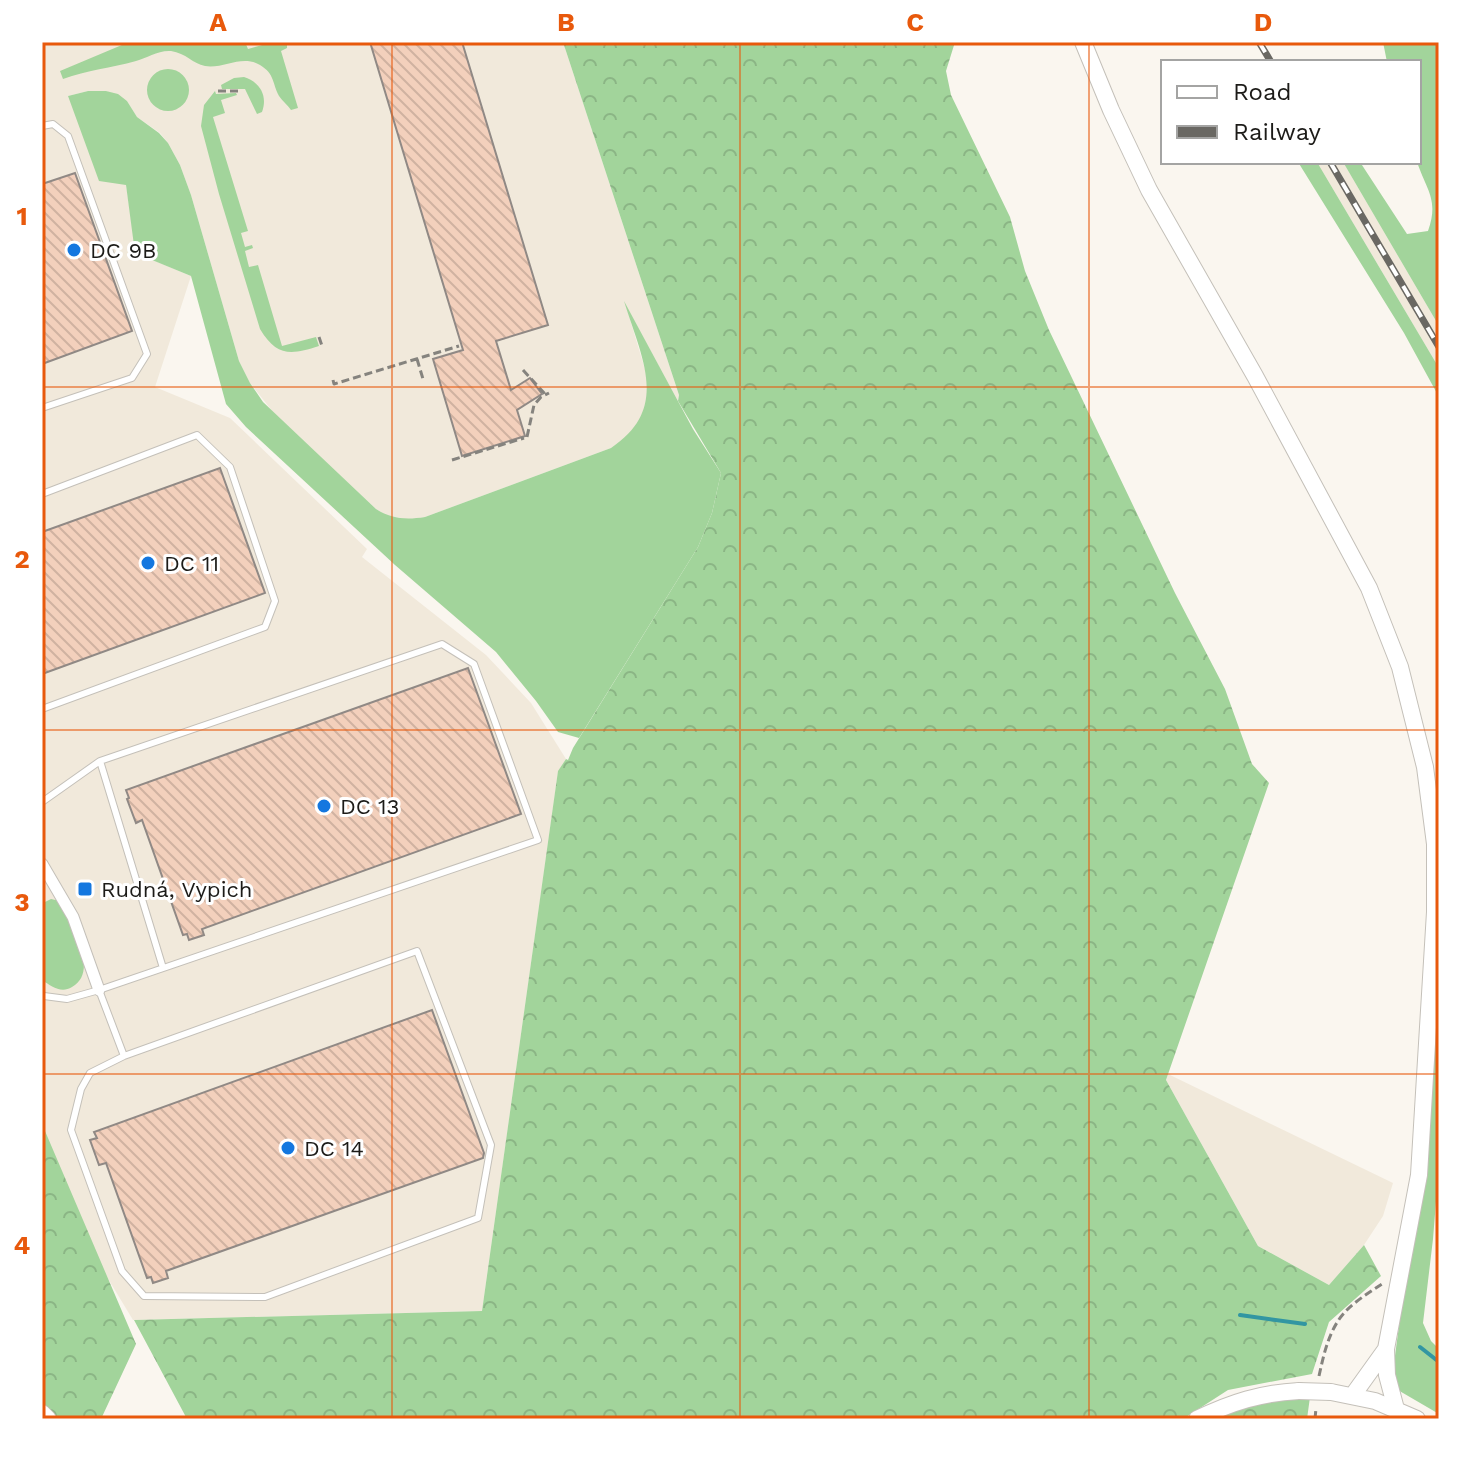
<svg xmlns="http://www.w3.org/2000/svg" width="1481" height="1461" viewBox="0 0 1481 1461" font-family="'Work Sans',sans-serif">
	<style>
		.built { fill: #f1e9db }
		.grass { fill: #a2d49b }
		.forest { fill: url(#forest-crowns) }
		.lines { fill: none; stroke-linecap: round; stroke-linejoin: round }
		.stream { stroke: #3296a2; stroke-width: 4 }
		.building { fill: url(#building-back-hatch); stroke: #908985; stroke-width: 2 }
		.lane-casing { stroke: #c4c0b9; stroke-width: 8 }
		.street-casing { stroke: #c4c0b9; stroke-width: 13 }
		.secondary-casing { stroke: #c4c0b9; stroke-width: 18 }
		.path { stroke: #85837e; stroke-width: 3; stroke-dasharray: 8 4; stroke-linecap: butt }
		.lane { stroke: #fff; stroke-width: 6 }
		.street { stroke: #fff; stroke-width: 11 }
		.secondary { stroke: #fff; stroke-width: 16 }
		.rail-casing { stroke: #6a6863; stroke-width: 7 }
		.rail { stroke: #fff; stroke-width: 4; stroke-dasharray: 12; stroke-linecap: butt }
		.secondary-bridge-casing { stroke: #c4c0b9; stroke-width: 18; stroke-linecap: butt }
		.secondary-bridge { stroke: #fff; stroke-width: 16 }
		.grid { fill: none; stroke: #e8590c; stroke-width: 2; stroke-opacity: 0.55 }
		.poi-dot { fill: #1477df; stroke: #fff; stroke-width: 3 }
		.labels { text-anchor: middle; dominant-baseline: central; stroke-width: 6; stroke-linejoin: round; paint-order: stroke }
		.poi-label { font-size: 22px; fill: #1c1b18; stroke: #fff; text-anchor: start }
		.neatline { fill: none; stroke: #e8590c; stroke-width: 3 }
		.grid-label { font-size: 26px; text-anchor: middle; font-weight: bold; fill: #e8590c }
	</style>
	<defs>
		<pattern id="forest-crowns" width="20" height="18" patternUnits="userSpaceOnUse" patternTransform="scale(2)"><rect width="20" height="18" fill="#a2d49b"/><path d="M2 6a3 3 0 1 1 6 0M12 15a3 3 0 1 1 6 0" fill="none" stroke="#8bb585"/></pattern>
		<pattern id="building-back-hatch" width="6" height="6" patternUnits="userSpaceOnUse" patternTransform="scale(2)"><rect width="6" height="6" fill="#f3d0bc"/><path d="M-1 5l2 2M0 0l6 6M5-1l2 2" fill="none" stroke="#d0b2a1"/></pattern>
	</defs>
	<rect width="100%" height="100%" fill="#faf6ef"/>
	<!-- built -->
	<path class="built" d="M42 42H563L679 395 678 401 626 306 647 376V396L643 412 636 427 625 439 611 448 425 517 410 520 386 515 376 509 273 412 250 383 239 361 191 195 180 165 168 143 160 133 137 117 127 101 106 91H88L68 96 126 185 136 253 191 276 155 387 230 418 367 549 362 557 486 655 531 703 566 759 558 772 482 1311 133 1320 78 1229 42 1134Z
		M1317 162H1343L1439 326V368Z
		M1168 1074 1393 1183 1383 1216 1364 1245 1329 1285 1258 1246 1166 1080Z"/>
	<!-- grass -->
	<path class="grass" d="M129 42H245L248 49 273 42H287V48L281 51 298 108 291 110C288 105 282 101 279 96 272 83 275 74 260 65 242 54 224 69 205 66 193 64 186 53 171 51 158 50 147 58 136 61 111 68 87 70 63 79L60 71Z
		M1383 42H1439V326L1343 162H1360L1407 234 1428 231C1439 200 1427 191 1417 162H1419V62H1387Z
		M147 90a21 21 0 1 1 42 0a21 21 0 1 1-42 0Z
		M244 77C260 82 268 96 262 112L257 114 245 89H222L221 85 234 78Z
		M88 91H106L118 94 127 101 137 117 159 133 168 143 180 165 191 195 239 361 250 383 263 402 376 509C392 519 406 520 425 517L611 448C671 408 641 357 624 301L693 429 721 473 712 513 698 547 579 738 558 732 536 701 496 652 395 565 246 427 226 404 191 276 135 253 126 185 99 181 68 96Z
		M215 91 216 94 236 93 237 95 221 100 225 113 213 117 248 231 241 233 245 247 252 245 253 248 245 251 249 267 258 265 282 346 316 337 319 346C291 355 277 357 260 329L219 194 201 126 204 105Z
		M1298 162H1317L1439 368V397L1404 333Z
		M51 899 60 901 62 904C71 926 100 971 72 987 61 994 51 986 42 980V906L43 903Z
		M1439 1003V1164L1433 1239 1423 1323 1431 1341 1439 1349V1414L1391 1386 1428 1107Z"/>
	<!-- forest -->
	<path class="forest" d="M563 42H955L946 71 951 95 1010 217 1025 271 1049 330 1175 593 1225 689 1252 764 1269 783 1166 1080 1258 1246 1329 1285 1364 1245 1381 1276 1329 1322 1312 1374 1228 1390 1183 1419H187L134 1320 482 1311 558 771 566 759 568 760 573 748 698 547 712 513 721 473 678 401 679 395Z
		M42 1124 136 1344 101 1419H42Z
		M1310 1397 1307 1419H1218L1258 1400Z"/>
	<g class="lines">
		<!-- stream -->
		<path class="stream" d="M1240 1315 1305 1324
			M1420 1347 1439 1362"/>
	</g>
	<!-- building -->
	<path class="building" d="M370 42H462L548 325 496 341 511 390 530 378 542 394 517 410 525 436 462 456 433 359 463 350Z
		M75 173 132 331 42 364V184Z
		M220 468 265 593 42 674V532Z
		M468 668 521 814 202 929 204 935 189 940 187 934 183 935 142 820 136 823 127 799 129 798 126 790Z
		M432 1010 484 1153 483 1158 166 1271 168 1278 153 1283 151 1277 147 1278 106 1163 99 1165 90 1140 97 1138 94 1132Z"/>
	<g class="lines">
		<!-- lane casing -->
		<g class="lane-casing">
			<path id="lane" d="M42 126 53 124 68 136 147 354 132 378 42 408
				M42 494 197 435 230 467 275 601 265 627 42 709
				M100 761 163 968
				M42 802 100 761 442 644 474 664 538 840 99 990 67 999 44 996 42 994
				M417 951 491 1145 478 1218 265 1297 144 1296 122 1271 71 1130 81 1089 90 1073 124 1056Z
				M99 990 124 1056"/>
		</g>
		<!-- street casing -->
		<g class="street-casing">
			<path id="street" d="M42 864 73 917 99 990"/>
		</g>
		<!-- secondary casing -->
		<g class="secondary-casing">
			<path id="secondary" d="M1083 42 1111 110 1149 190 1255 376 1369 588 1400 667 1425 767 1435 844V912L1419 1175 1386 1349 1387 1375 1396 1409
				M1331 1392 1375 1401 1417 1419
				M1353 1395 1386 1349
				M42 1413 48 1419
				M1197 1419C1232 1402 1261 1393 1299 1391"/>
		</g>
		<!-- path -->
		<path class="path" d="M218 91H239
			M319 337 322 346
			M417 359 423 379
			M523 370 545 394
			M333 380 334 384 459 346
			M527 437 534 405 541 397 549 393
			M452 460 524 438
			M1319 1376C1323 1358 1327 1338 1338 1321 1347 1306 1367 1294 1382 1284
			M1315 1419 1316 1408"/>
		<!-- lane -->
		<use href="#lane" class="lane"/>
		<!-- street -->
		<use href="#street" class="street"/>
		<!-- secondary -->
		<use href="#secondary" class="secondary"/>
		<!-- rail casing -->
		<g class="rail-casing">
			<path id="rail" d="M1259 42 1271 62
				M1330 162 1439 347"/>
		</g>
		<!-- rail -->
		<use href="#rail" class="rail"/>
		<!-- secondary-bridge casing -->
		<g class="secondary-bridge-casing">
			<path id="secondary-bridge" d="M1299 1391 1331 1392"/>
		</g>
		<!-- secondary-bridge -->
		<use href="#secondary-bridge" class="secondary-bridge"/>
	</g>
	<!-- grid -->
	<path class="grid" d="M392 42V1419M740 42V1419M1089 42V1419M42 387H1439M42 730H1439M42 1074H1439"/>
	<!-- markers -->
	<g class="poi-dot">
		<circle cx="74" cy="250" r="8"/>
		<circle cx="148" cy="563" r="8"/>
		<circle cx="324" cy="806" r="8"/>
		<rect x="77" y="881" width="16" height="16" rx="4"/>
		<circle cx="288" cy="1148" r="8"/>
	</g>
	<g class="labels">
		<!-- poi labels -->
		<g class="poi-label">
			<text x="90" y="250">DC 9B</text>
			<text x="164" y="563">DC 11</text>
			<text x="340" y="806">DC 13</text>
			<text x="101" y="889">Rudná, Vypich</text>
			<text x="304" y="1148">DC 14</text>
		</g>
	</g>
	<!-- border -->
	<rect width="1481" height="1461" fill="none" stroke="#ffffff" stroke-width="88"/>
	<!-- legend -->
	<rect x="1161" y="60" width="260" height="104" fill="#ffffff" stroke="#a4a4a3" stroke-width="2"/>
	<rect x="1177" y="86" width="40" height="12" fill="#ffffff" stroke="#a4a4a3" stroke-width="2"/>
	<text x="1233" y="100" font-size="24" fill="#1c1b18">Road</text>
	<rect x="1177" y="126" width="40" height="12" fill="#6a6863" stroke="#a4a4a3" stroke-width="2"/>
	<text x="1233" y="140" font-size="24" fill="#1c1b18">Railway</text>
	<rect x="44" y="44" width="1393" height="1373" class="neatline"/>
	<g class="grid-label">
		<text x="218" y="31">A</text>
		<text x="566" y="31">B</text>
		<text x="915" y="31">C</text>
		<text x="1263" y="31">D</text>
		<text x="22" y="225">1</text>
		<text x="22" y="568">2</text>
		<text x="22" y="911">3</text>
		<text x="22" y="1254">4</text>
	</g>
</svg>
